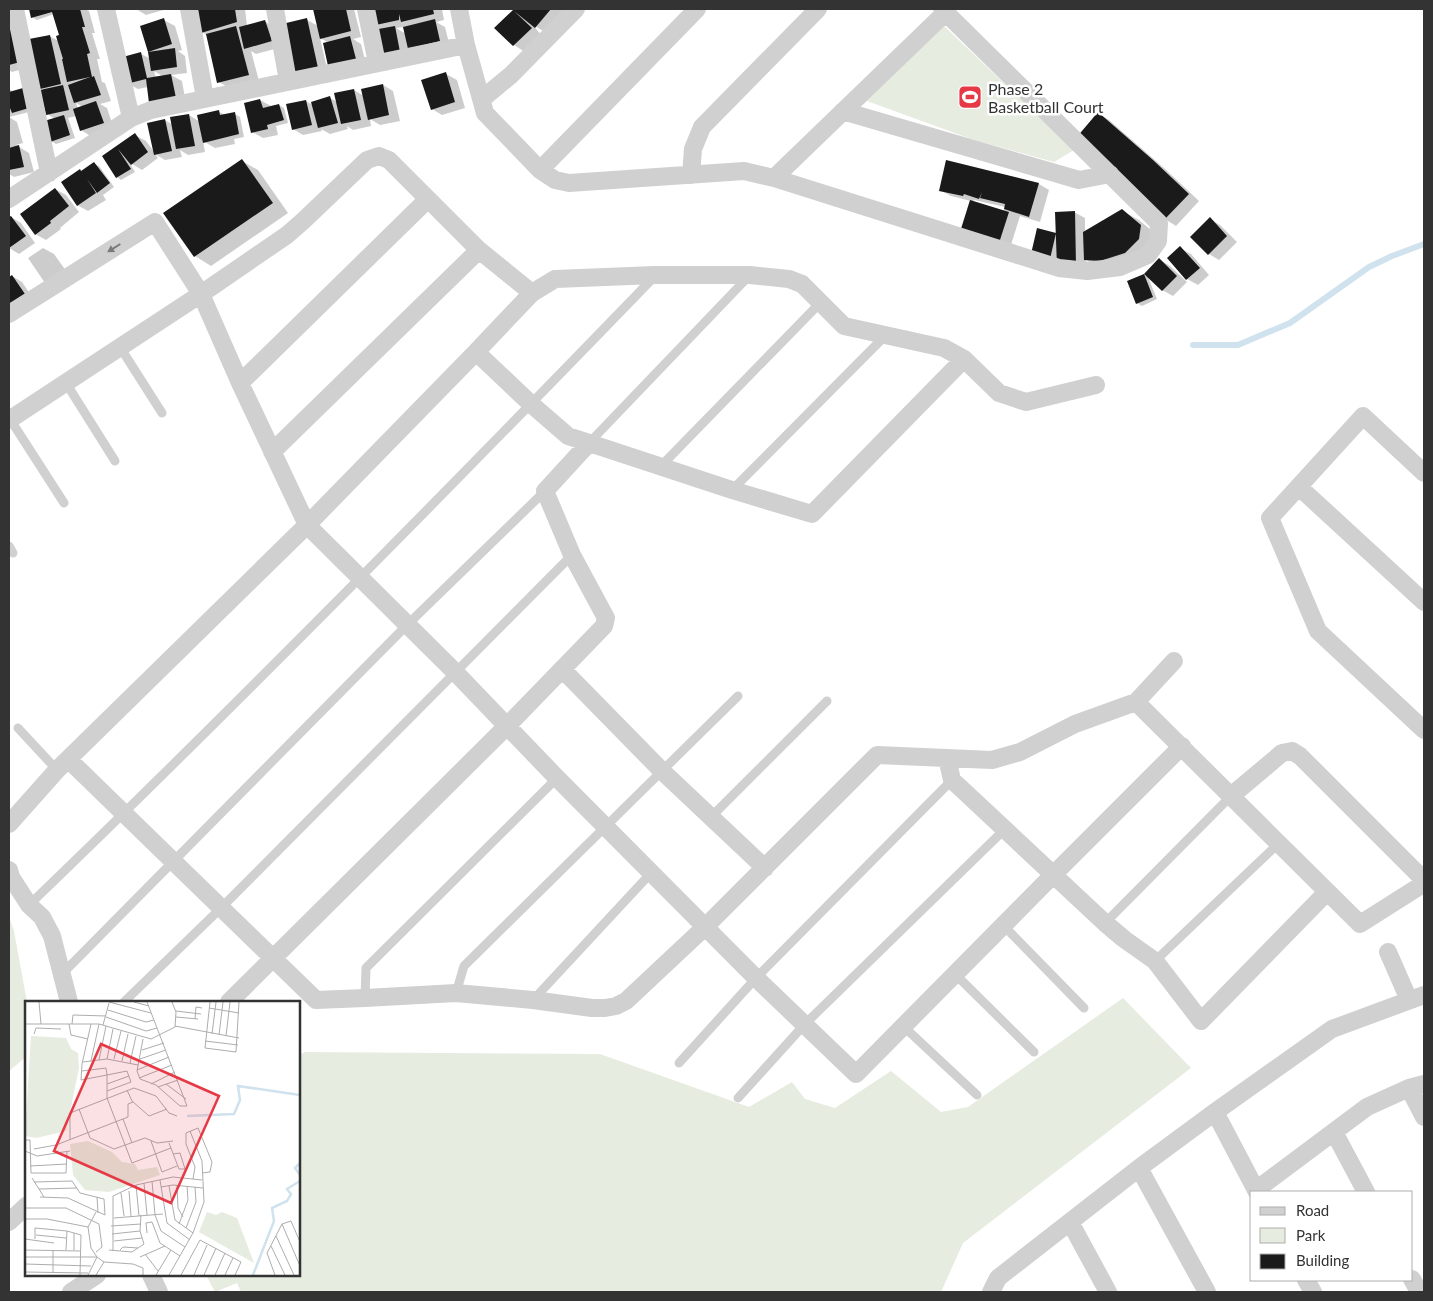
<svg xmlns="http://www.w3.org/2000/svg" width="1433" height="1301" viewBox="0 0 1433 1301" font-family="Lato,sans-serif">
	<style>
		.green { fill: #e6ecdf }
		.shadow { fill: #0003; fill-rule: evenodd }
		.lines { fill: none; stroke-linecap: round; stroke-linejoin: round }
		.stream { stroke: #cfe2ee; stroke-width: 6 }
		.building { fill: #1a1a1a }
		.lane { stroke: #d0d0d0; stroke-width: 9 }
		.street { stroke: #d0d0d0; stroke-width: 18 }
		.oneway { fill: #7a7a7a }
		.labels { text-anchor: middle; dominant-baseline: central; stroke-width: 5; stroke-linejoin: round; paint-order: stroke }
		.poi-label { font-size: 16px; fill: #333; stroke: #fff; text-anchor: start }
		.inset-river { fill: none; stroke: #cfe2ee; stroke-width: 2.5 }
		.inset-road { fill: none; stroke: #adadad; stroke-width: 1 }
		.view { fill: #e63946; fill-opacity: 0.15; stroke: #e63946; stroke-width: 2.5 }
		.inset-edge { fill: none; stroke: #333; stroke-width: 2.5 }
	</style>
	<rect width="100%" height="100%" fill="#fff"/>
	<!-- green -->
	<path class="green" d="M943 25 1074 150 1054 162 974 140 867 101Z
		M9 917 14 931 27 1002 26 1057 9 1071Z
		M1123 998 1191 1068 963 1243 941 1292H241L237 1283 215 1292 206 1275H299V1055L305 1052 600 1054 749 1107 792 1082 805 1099 835 1108 891 1071 941 1112 968 1107Z"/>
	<!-- shadow -->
	<path class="shadow" d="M30 9H60V10L85 9 89 11 95 33H92L100 59H97L102 82 105 83 111 101 100 104 107 108 114 129 92 137 81 130 76 116 68 118 75 138 56 144 51 141 55 119 47 114 46 90 41 88 49 36 59 41 60 36 54 14 37 20 32 17ZM76 103 83 107 78 109Z
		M136 9H167L146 15Z
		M197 9H245L247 26 264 21 275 27 282 47 256 54 251 51 259 81 229 88 219 82 208 36 202 32Z
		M314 9H354L361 37 353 39 361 44 366 64 340 71 329 43 320 38 328 73 301 78 307 20 318 26Z
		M368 9H442L444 20 436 22 445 27 450 47 410 58 390 62 372 25ZM404 27 406 34 396 28Z
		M515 9H572L547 33 533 25 541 35 525 52 514 45 496 28Z
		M9 20 34 66 12 72 9 70Z
		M164 20 175 26 182 50 178 51 185 56 187 73 171 75 182 81 186 104 148 87 138 89 127 83 141 54 151 59 150 51ZM154 71 164 77 156 78Z
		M446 74 457 80 465 108 442 115 432 109Z
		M383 85 393 91 400 121 380 125 370 119 371 126 353 130 347 126 348 129 330 134 321 129 322 131 303 135 293 129 306 101 314 106 330 98 337 102 354 90 364 96Z
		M9 89 14 92 33 111 9 117Z
		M260 100 271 106 279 105 284 108 288 123 276 126 278 135 263 138 252 132Z
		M219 112 226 115 235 114 240 117 244 137 234 139 235 144 215 148 203 141 205 152 188 155 180 150 182 157 165 160 155 154 158 158 142 170 129 162 135 172 121 180 117 177 104 156 135 135 146 141 155 153 165 120 173 125 189 115 200 122Z
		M1099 114 1109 120 1164 168 1199 201 1176 226 1165 219Z
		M9 117 17 122 23 143 16 145 29 153 34 172 14 177 9 174Z
		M242 161 258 170 288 213 211 266 195 256Z
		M947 161 1039 184 1049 190 1040 222 1020 216 1010 248 972 237 971 201 951 196 940 190ZM974 200 1005 207 1004 211 973 202Z
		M94 164 99 166 114 187 103 195 106 200 88 211 77 205 82 172Z
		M55 189 66 195 79 212 60 228 61 229 46 240 35 234Z
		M1122 211 1139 220 1157 235 1155 249 1101 268 1086 260 1087 271 1043 260 1038 230 1058 235 1074 212 1085 218V232Z
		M11 217 21 223 35 243 19 254 9 248V219Z
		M1210 219 1220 225 1237 242 1219 260 1209 254Z
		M43 248 54 254 74 282 47 286 28 258Z
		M1180 248 1191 254 1209 275 1198 285 1187 279Z
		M1160 260 1170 266 1187 282 1173 296 1162 290Z
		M1144 275 1148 277 1157 299 1142 306 1137 303Z
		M12 276 22 282 37 304 9 316V278Z"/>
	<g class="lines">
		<!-- stream -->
		<path class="stream" d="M1201 345H1193H1238L1290 323 1369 267 1392 256 1424 244"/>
	</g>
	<!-- building -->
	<path class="building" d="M29 9H80L85 27H82L90 53 87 54 92 77 94 76 101 95 74 103 68 85 90 77 67 82 62 59H63L56 36 59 35 52 12 31 18Z
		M195 9H235L237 22 201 33Z
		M313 9H346L351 31 320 39Z
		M367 9H433L434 14 401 22 399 14V20L371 26Z
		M512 9H551L535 28 514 11 532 28 513 46 494 28 513 10Z
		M164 18 172 44 148 52 140 26Z
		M307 18 318 68 289 73 282 24Z
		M435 19 440 41 408 49 403 27Z
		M265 20 272 41 244 49 239 27Z
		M9 26 24 61 9 65Z
		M236 26 249 75 217 83 206 34Z
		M395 26 400 52 378 56 373 30Z
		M50 35 61 84 40 89 29 39Z
		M350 36 356 59 328 66 323 43Z
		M175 48 177 67 151 71 148 52Z
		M141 52 147 78 171 74 176 98 149 103 146 79 126 84 119 58Z
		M446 72 455 102 431 110 421 80Z
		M383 84 389 115 368 120 361 89Z
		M63 85 69 110 46 115 40 90Z
		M23 88 29 108 12 113 10 108H9V92Z
		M354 89 361 120 341 124 334 93Z
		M330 96 338 123 318 128 311 102Z
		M260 99 263 108 279 104 284 120 267 125 268 129 251 133 244 103Z
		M306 100 312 125 292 130 286 104Z
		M96 101 104 123 80 131 73 109Z
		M219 110 220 115 235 112 239 134 203 143 197 115Z
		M1098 112 1153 160 1189 194 1164 220 1076 138Z
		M189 114 195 146 176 149 170 117Z
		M64 115 70 135 50 142 44 121Z
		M165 119 172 151 154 155 147 123Z
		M135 133 148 152 131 165 118 149 131 169 116 178 102 156Z
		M19 145 24 167 9 170V148Z
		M242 159 273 203 194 257 163 213Z
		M946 160 1039 183 1029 217 1004 209 1005 204 980 198 982 192 979 199 964 194 963 196 939 191Z
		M94 162 110 183 97 193 87 179 96 193 77 206 61 182 80 169 81 171Z
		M55 188 69 206 50 221 51 223 35 235 20 214Z
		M970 200 1009 212 999 243 960 232Z
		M1122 209 1141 225 1139 239 1125 253 1100 261 1084 260 1083 232Z
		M1075 211 1076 266 1057 267 1055 212Z
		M11 216 26 236 9 248V217Z
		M1210 217 1227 236 1208 255 1190 237Z
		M1037 228 1056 233 1050 259 1031 254Z
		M1180 246 1200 268 1186 280 1167 258Z
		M1159 258 1177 276 1162 291 1144 274Z
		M1144 274 1153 297 1136 304 1127 281Z
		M12 275 27 297 9 310V277Z"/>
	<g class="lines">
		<!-- lane -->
		<path class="lane" d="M120 347 162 413
			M66 383 115 461
			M10 419 64 503
			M589 443 750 275
			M661 466 820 303
			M732 490 885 336
			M9 546 13 553
			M18 728 57 770
			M710 818 827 701
			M29 905C242 700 449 489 655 276
			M1105 923 1231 796
			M1003 925 1084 1008
			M1155 961 1279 843
			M955 974 1034 1052
			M61 975 407 625 545 491
			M456 993 464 966 738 696
			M365 998 366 968 557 778
			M533 1000 651 873
			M124 1002 221 908 572 555
			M903 1026 977 1095
			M679 1063 756 978 952 780
			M738 1098 804 1025 1004 830"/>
		<!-- street -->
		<path class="street" d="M15 9 49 173
			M106 9 131 118
			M189 9 205 98
			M275 9 288 81
			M366 9 377 63
			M459 9 466 45 485 113 540 170 555 180 569 183 744 171 774 178 1059 268 1087 271 1120 267 1148 255 1158 241 1159 223 942 9
			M482 99 511 75 576 9
			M843 111 1079 180 1110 174
			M540 170 697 9
			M691 175 693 149 702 127 818 9
			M774 178 946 12
			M9 199 131 118 151 110 466 45
			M479 250 532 293
			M9 314 155 222 201 294 9 420
			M476 352 531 404 568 436 732 490 812 514 964 359
			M240 383 428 199
			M272 452 479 250 389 160 379 156 367 160 303 221 287 235 201 294 240 383 307 525 455 672 557 778 756 978 856 1074 1053 875 1182 746
			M1424 473 1363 416 1270 518 1318 631 1424 730
			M1299 487 1424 602
			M562 669 662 771 765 868
			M1136 702 1360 924 1420 886 1422 882 1421 877 1300 756 1292 751 1282 753 1231 796
			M947 758 952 780 1105 923 1124 939 1155 961 1201 1021 1327 892
			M69 760 316 1000 365 998 456 993 533 1000 592 1008H605L616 1006 626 1001 705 927 877 755 992 760 1020 752 1075 724 1136 702 1174 661
			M9 824 57 770 307 525 476 352 532 293 555 279 655 275H750L789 279 802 284 844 326 944 348 964 359 999 393 1026 402 1096 385
			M9 870 11 877 29 905 42 917 52 936 69 1002
			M1388 952 1409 1000
			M229 1002 507 726 604 626 606 618 572 555 545 491 589 443
			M1409 1088 1424 1117
			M1215 1112 1257 1192
			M1334 1132 1366 1192
			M1139 1168 1207 1292
			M1256 1190 1367 1107 1409 1088 1424 1084
			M9 1222 26 1206
			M1070 1222 1108 1292
			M151 1275 159 1292
			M1412 1279 1419 1292
			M1306 1280 1313 1292
			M71 1292 97 1275
			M991 1292 998 1278 1139 1168 1215 1112 1332 1029 1424 995"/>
	</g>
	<!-- one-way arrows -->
	<defs><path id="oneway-solid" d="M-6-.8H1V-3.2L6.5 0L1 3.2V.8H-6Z" transform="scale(1.25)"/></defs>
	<use class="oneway" href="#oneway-solid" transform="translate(114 248) rotate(148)"/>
	<!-- icons -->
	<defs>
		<g id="stadium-square" transform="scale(1.25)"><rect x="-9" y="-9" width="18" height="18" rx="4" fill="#e63946" stroke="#fff"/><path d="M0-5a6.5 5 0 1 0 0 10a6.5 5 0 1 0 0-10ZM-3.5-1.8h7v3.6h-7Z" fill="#fff"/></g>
	</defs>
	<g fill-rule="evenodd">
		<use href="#stadium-square" x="970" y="97"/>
	</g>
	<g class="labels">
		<!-- poi labels -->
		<g class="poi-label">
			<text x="988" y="88">Phase 2<tspan x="988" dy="18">Basketball Court</tspan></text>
		</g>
	</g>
	<!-- overview -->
	<g transform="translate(25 1001)">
		<rect width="275" height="275" fill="#fff"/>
		<path d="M6 35 41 37 46 48 53 52 54 67 41 130 11 137 0 135ZM63 140 87 151 97 161 110 163 113 169 132 166 135 174 84 191 60 189 48 174 45 143ZM182 211 191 214 197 211 212 217 229 262 174 231Z" fill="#e6ecdf"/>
		<path class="inset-river" d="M162 115 209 113 215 99 213 85 275 94M275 162 270 167 275 174M228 274 249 220 247 207 262 200 266 193 262 188 275 180"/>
		<path class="inset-road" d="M14 1 16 23M84 1 126 12M109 1 124 5M185 1 180 47 211 51 214 1M184 7 214 12M83 9 121 21 129 19M151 10 176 13M81 16 121 30 132 27M151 16 173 18M170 18 171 6 177 7M0 23H74L126 38 150 26 151 11 147 1M44 23 46 34 63 38M47 23 48 14 81 15M78 24 84 2M150 25 214 37M9 33 11 27 36 28M187 33 191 1M194 34 198 1M201 35 205 1M118 38 112 70 115 78 131 84 155 105H162L122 1M180 40 213 44M117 49 139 42M82 58 88 28M89 58 96 30M115 58 141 49M74 59 81 25M66 60 74 23M97 60 103 33M58 61 82 58 113 64M105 62 111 35M112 69 144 56M57 70 81 67 82 74 56 79 57 63 66 23M114 77 147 64M82 83 104 75M126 83 150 71M141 83 161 98M133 86 153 79M102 89 107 100 124 115 142 108M82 90 106 81 102 70 82 74V97L107 162 146 147M54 108 65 137 89 148 120 137 132 142 148 140M98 118 107 142M0 139H5L6 172H41L42 150M45 139V112L109 87 131 95 144 112 152 115M126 140 137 171 152 165M144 142 154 168H160L155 152 148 153M9 148 31 144 103 116V103L108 101M0 150 12 155 45 150M5 165 42 163M7 177 19 196M168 178 170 166 161 143V132L173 127 187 161 185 171 177 172M135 179 142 222 165 239M127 180 130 214 136 230 160 246M9 181 47 180 55 192 79 198 80 214 43 197 15 196M119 182 122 214M111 184 114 215M152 184 153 207 158 216M144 185 150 219 168 232M136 186 148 184 178 187M14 188 52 187M104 190 106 215M96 192 99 215M72 196 73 212M0 207H41L74 223 77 246 71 251M71 211 63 226 66 247 72 256M89 217 138 213M0 218H22L63 226M154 223 163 199 162 185M257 223 275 265M86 225 116 223M161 227 171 201 170 186M42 230 56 234 55 274M122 232 121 222 127 221 135 242 155 255M87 233 115 230M11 234 41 237M251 235 269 274M0 238 29 242M10 238V227L42 230 41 249M89 240 117 237M246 245 260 274M0 249 56 250M49 249V232M84 249 107 251 119 243 115 230 116 214M95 249 98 246 113 247M88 250V195L111 184 148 176 177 179M120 253 133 270M0 256H72M72 256 79 261 108 263 118 267V274M115 256 140 245M0 263 66 265M0 271 63 272M28 272V249M63 274 72 256M71 274 79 261M131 274 146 249M144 274 168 232 179 201 177 160 165 130M156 274 175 239 216 261 210 274M169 274 182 244M179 274 191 247M190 274 200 252M200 274 208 257M250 274 242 252 257 223 266 220 275 241"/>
		<path class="view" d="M76 43 194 95 146 202 29 150Z"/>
		<rect width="275" height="275" class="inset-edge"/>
	</g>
	<!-- border -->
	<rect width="1433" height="1301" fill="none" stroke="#333333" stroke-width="20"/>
	<!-- legend -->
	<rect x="1250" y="1191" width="162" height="90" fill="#ffffff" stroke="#adadad"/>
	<rect x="1260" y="1207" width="25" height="8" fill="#d0d0d0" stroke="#adadad"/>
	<text x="1296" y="1216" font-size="15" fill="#333333">Road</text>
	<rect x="1260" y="1228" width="25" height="15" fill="#e6ecdf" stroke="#adadad"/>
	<text x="1296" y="1241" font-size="15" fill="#333333">Park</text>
	<rect x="1260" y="1254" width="25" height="15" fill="#1a1a1a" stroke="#adadad"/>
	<text x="1296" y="1266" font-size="15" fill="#333333">Building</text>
</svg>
